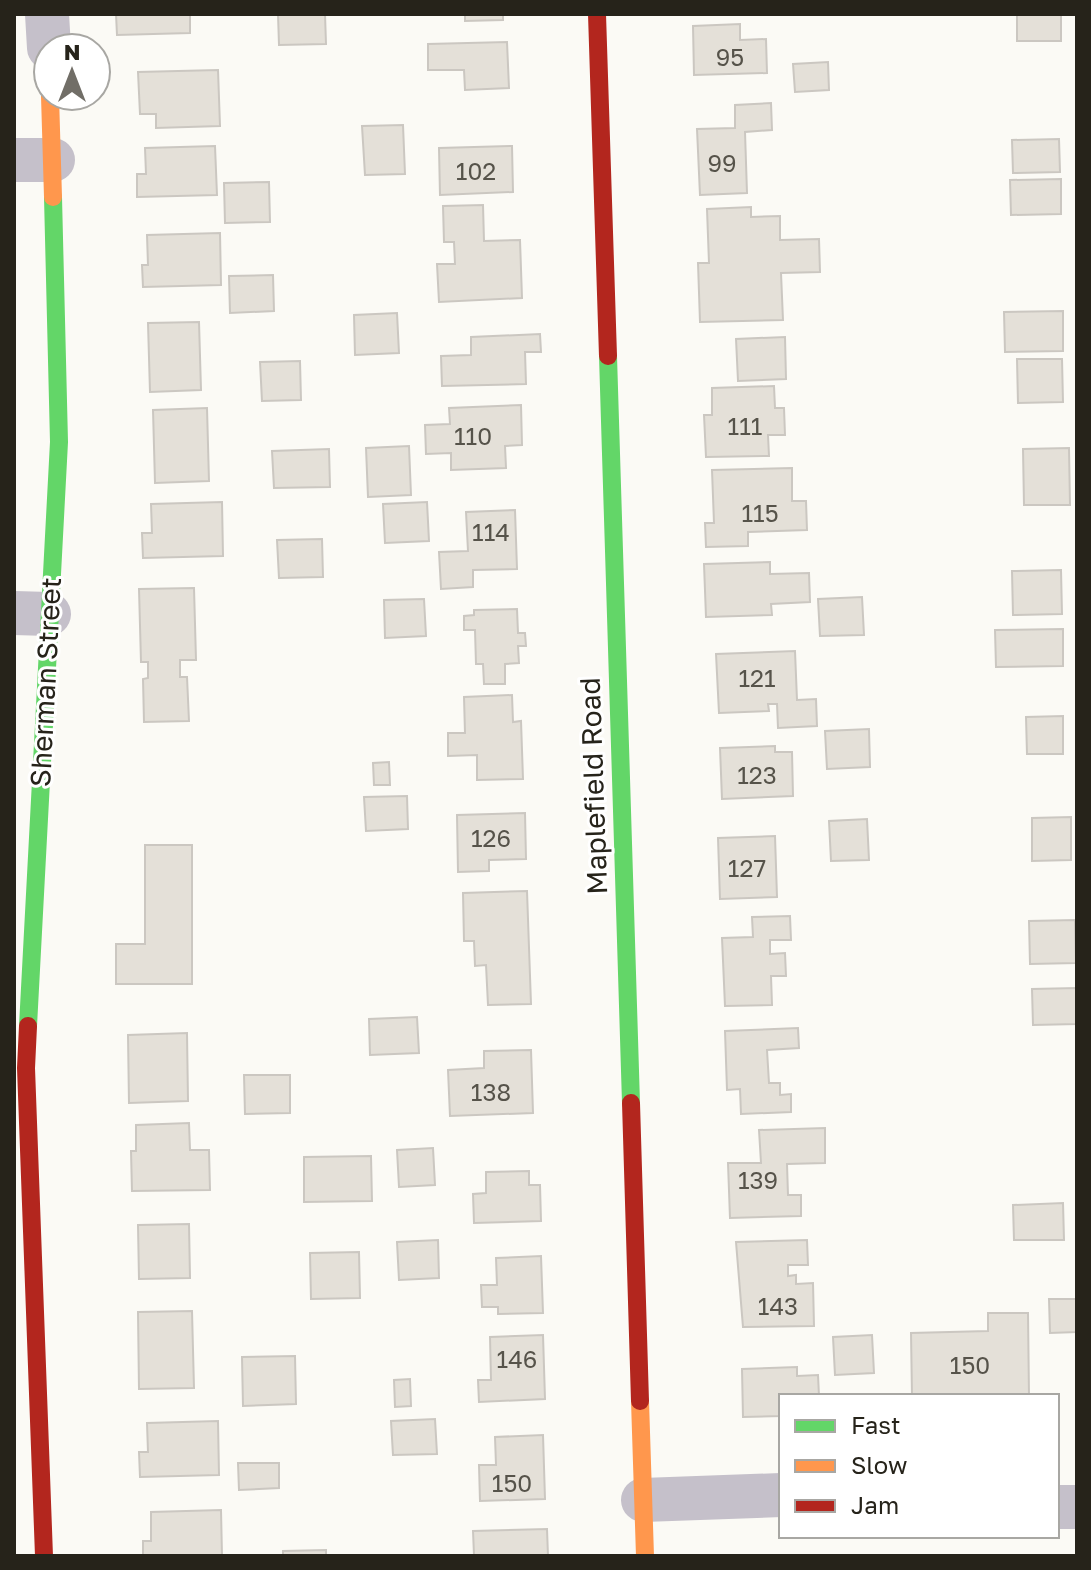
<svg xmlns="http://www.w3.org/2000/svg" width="1091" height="1570" viewBox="0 0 1091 1570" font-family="'Golos Text',sans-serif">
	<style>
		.building { fill: #e4e0d8; stroke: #cbc7c1; stroke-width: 2 }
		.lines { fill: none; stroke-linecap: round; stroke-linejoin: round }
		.street { stroke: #c5c0ca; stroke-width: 44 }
		.fast { stroke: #63d668; stroke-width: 18 }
		.slow { stroke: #ff974d; stroke-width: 18 }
		.jam { stroke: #b3261e; stroke-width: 18 }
		.labels { text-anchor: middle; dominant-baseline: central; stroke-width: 6; stroke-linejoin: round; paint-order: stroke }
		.number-label { font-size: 24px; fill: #56534a }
		.street-label { font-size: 28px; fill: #26231a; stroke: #fff }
	</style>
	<rect width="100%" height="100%" fill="#fbfaf5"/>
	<!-- building -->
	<path class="building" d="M116 14H190V33L117 35Z
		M278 14H325L326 44 279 45Z
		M465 14H503V20L465 21Z
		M1017 14H1061V41H1017Z
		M740 24V40L766 39 767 73 694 75 693 26Z
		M507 42 509 88 465 90 464 70H428V44Z
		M828 62 829 90 795 92 793 64Z
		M218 70 220 126 156 128V114H140L138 72Z
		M771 103 772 130 745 132 747 193 700 195 697 129 735 128V105Z
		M403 125 405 174 365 175 362 126Z
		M1059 139 1060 172 1013 173 1012 140Z
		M215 146 217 195 137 197V174H146L145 148Z
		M512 146 513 192 440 195 439 148Z
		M1061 179V214L1011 215 1010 180Z
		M269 182 270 222 225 223 224 183Z
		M483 205 484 241 520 240 522 298 439 302 437 264H455L454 242H444L443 206Z
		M751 207V217L780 216V240L819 239 820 272 781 273 783 320 700 322 698 263H709L707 209Z
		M220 233 221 285 143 287 142 265H148L147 235Z
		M273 275 274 311 230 313 229 276Z
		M1063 311V351L1005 352 1004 312Z
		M397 313 399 353 355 355 354 315Z
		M199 322 201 390 150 392 148 323Z
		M540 334 541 352H525L526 384 442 386 441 356 471 355V337Z
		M785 337 786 379 738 381 736 339Z
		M1017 359H1062L1063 402 1018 403Z
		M300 361 301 400 262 401 260 362Z
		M774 386 775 408H784L785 435H768L769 456 706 457 704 415H712V388Z
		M521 405 522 445 505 446 506 468 451 470V453L426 454 425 425 450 424 449 408Z
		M207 408 209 481 155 483 153 410Z
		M409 446 411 495 368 497 366 448Z
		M1069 448 1070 505H1024L1023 449Z
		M329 449 330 487 274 488 272 451Z
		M792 468V501H806L807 530 748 532V546L706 547 705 523H714L712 470Z
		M222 502 223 556 143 558 142 533H152L151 504Z
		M427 502 429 541 385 543 383 504Z
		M515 510 517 569 473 570V587L441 589 439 552 468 551 466 512Z
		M322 539 323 577 279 578 277 540Z
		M770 562V574L809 573 810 602 771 604 772 615 706 617 704 564Z
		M1061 570 1062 614 1013 615 1012 571Z
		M194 588 196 660H180V677H187L189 721 144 722 143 679 148 678V662H141L139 589Z
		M862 597 864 635 820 636 818 599Z
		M424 599 426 636 385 638 384 600Z
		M517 609 518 633H525L526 646H518L519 663 505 664V684H484L483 664H476L475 630H464V616L474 615V610Z
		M1063 629V666L996 667 995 630Z
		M795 651 797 700 816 699 817 726 778 728 777 704H768L769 711 719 713 716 654Z
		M512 695 513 722 521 721 523 779 477 780V755L448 756V733H465L464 697Z
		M1063 716V754H1027L1026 717Z
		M869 729 870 767 827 769 825 731Z
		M775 746V752H792L793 796 722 799 720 748Z
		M389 762 390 785H374L373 763Z
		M407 796 408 829 366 831 364 797Z
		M525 813 526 859 489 860V871L458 872 457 815Z
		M1071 817V860L1032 861V818Z
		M867 819 869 860 831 861 829 821Z
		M775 836 777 897 720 899 718 838Z
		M145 845H192V984H116V944H145Z
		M527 891 531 1004 488 1005 486 965 475 966 474 941H464L463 893Z
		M790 916 791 940H770V954L785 953 786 976H771L772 1005 725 1006 722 938 753 937 752 917Z
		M1075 920 1076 963 1030 964 1029 921Z
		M1077 988V1024L1033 1025 1032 989Z
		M417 1017 419 1053 370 1055 369 1019Z
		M798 1028 799 1048 767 1050 769 1083H780V1095L791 1094V1112L741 1114 740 1089 727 1090 725 1031Z
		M187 1033 188 1101 129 1103 128 1035Z
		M531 1050 533 1113 450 1116 448 1070 484 1068V1051Z
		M244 1075H290V1113L245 1114Z
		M189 1123 190 1150H209L210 1190 132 1191 131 1151H136V1125Z
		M825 1128V1163L787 1164 788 1195H801V1216L730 1218 728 1163H761L759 1130Z
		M433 1148 435 1185 399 1187 397 1150Z
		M371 1156 372 1201 304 1202V1157Z
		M529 1171V1185H540L541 1221 474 1223 473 1194 486 1193V1172Z
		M1063 1203 1064 1240H1014L1013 1205Z
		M189 1224 190 1278 139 1279 138 1225Z
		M438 1240 439 1278 399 1280 397 1242Z
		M807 1240 808 1265H788V1276L796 1275V1284L813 1283 814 1326 743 1327 736 1242Z
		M359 1252 360 1298 311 1299 310 1253Z
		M541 1256 543 1313 498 1314V1307H482L481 1285H497L496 1258Z
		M1049 1299H1077V1332L1050 1333Z
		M192 1311 194 1388 139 1389 138 1312Z
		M988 1313H1028L1029 1396H912L911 1333 988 1331Z
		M543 1335 545 1399 479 1402 478 1380H491L490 1337Z
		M872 1335 874 1373 835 1375 833 1337Z
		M295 1356 296 1404 243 1406 242 1357Z
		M797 1367V1376L818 1375 819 1396H781V1416L743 1417 742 1369Z
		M410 1379 411 1406 395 1407 394 1380Z
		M435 1419 437 1454 393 1455 391 1421Z
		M218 1421 219 1475 140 1477 139 1452H148L147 1423Z
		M543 1435 545 1499 480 1501 479 1465H496L495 1437Z
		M238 1463H279V1488L239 1490Z
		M221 1510 222 1556H143V1541H151V1512Z
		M547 1529 548 1556 474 1555 473 1531Z
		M326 1550V1556H283V1551Z"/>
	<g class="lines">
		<!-- street -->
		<path class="street" d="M47 14 49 48
			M14 160H53
			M14 613 49 614
			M643 1500 781 1495
			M1057 1507H1077"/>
		<!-- fast -->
		<path class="fast" d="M608 356 631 1103
			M28 1026 59 442 53 197"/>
		<!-- slow -->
		<path class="slow" d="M50 96 53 197
			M640 1401 645 1556"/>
		<!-- jam -->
		<path class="jam" d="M597 14 608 356
			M28 1026 26 1068 44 1556
			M631 1103 640 1401"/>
	</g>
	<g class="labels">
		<!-- number labels -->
		<g class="number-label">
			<text x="730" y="56">95</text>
			<text x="722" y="162">99</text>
			<text x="476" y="170">102</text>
			<text x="745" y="425">111</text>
			<text x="473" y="435">110</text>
			<text x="760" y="512">115</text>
			<text x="491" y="531">114</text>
			<text x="757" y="677">121</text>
			<text x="757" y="774">123</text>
			<text x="491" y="837">126</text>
			<text x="747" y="867">127</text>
			<text x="491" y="1091">138</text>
			<text x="758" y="1179">139</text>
			<text x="778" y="1305">143</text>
			<text x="517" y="1358">146</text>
			<text x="970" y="1364">150</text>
			<text x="512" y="1482">150</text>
		</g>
		<!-- street labels -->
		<g class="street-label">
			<text transform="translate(45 682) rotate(-87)">Sherman Street</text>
			<text transform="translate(593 786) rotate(-92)">Maplefield Road</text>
		</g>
	</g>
	<!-- border -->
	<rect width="1091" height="1570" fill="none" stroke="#26231a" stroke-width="32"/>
	<!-- legend -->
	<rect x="779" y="1394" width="280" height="144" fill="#ffffff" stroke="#a8a7a3" stroke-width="2"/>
	<rect x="795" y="1420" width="40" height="12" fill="#63d668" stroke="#a8a7a3" stroke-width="2"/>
	<text x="851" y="1434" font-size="24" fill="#26231a">Fast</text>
	<rect x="795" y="1460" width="40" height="12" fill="#ff974d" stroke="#a8a7a3" stroke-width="2"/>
	<text x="851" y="1474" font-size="24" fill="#26231a">Slow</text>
	<rect x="795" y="1500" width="40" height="12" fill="#b3261e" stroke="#a8a7a3" stroke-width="2"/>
	<text x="851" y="1514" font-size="24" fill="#26231a">Jam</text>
	<!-- north arrow -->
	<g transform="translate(72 72)"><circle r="38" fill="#ffffff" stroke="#a8a7a3" stroke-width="2"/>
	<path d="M0-6L14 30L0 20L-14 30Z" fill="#716e67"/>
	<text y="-12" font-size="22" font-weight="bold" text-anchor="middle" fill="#26231a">N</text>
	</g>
</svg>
